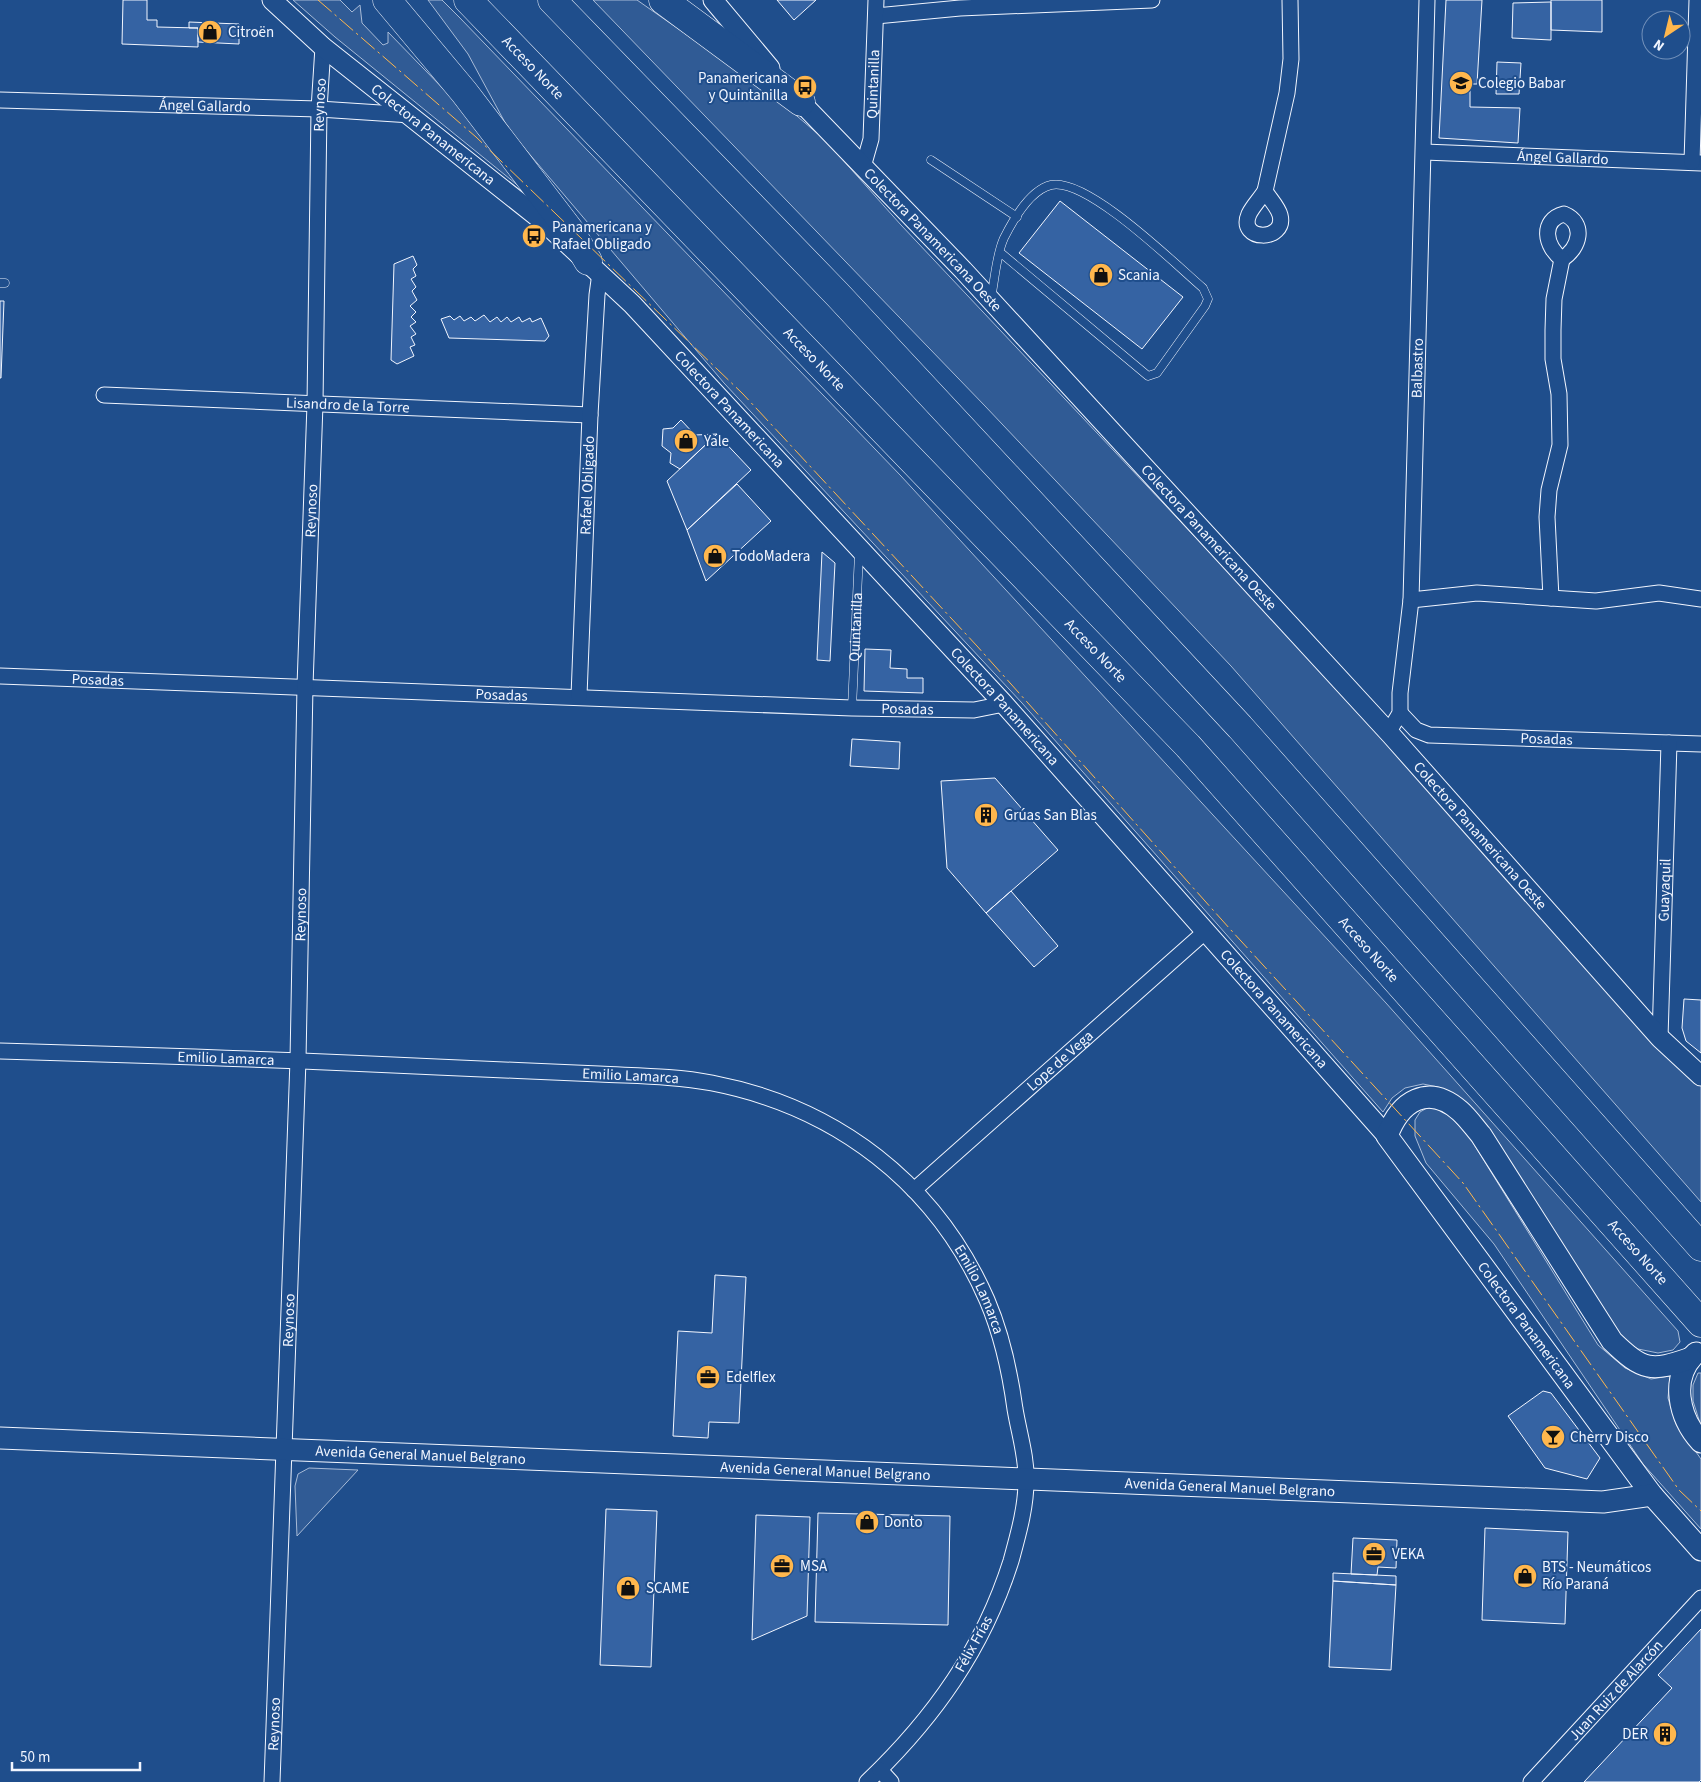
<svg xmlns="http://www.w3.org/2000/svg" width="1701" height="1782" viewBox="0 0 1701 1782" font-family="'Source Sans 3',sans-serif">
	<style>
		.built { fill: #305b95; stroke: #a8bbd7 }
		.building { fill: #3563a3; stroke: #f2f6ff }
		.lines { fill: none; stroke-linecap: round; stroke-linejoin: round }
		.service-casing { stroke: #f2f6ff; stroke-width: 9 }
		.minor-casing { stroke: #f2f6ff; stroke-width: 17 }
		.tertiary-casing { stroke: #f2f6ff; stroke-width: 21 }
		.secondary-casing { stroke: #f2f6ff; stroke-width: 23 }
		.motorway-casing { stroke: #f2f6ff; stroke-width: 29 }
		.service { stroke: #1f4e8c; stroke-width: 8 }
		.minor { stroke: #1f4e8c; stroke-width: 15 }
		.tertiary { stroke: #1f4e8c; stroke-width: 19 }
		.secondary { stroke: #1f4e8c; stroke-width: 21 }
		.motorway { stroke: #1f4e8c; stroke-width: 28 }
		.power { stroke: #ffb74d; stroke-width: 1; stroke-dasharray: 18 4 2.5 4; stroke-linecap: butt }
		.labels { text-anchor: middle; dominant-baseline: central; stroke-width: 4; stroke-linejoin: round; paint-order: stroke }
		.poi-label { font-size: 15px; fill: #f2f6ff; stroke: #1f4e8c; text-anchor: start }
		.street-label { font-size: 15px; fill: #f2f6ff; stroke: #1f4e8c }
	</style>
	<rect width="100%" height="100%" fill="#1f4e8c"/>
	<!-- built -->
	<path class="built" d="M293 0H340L352 12 360 5 362 23 383 45 388 43V32L457 103 542 205 335 37Z
		M428 0H442L460 18 901 476 1386 1003 1678 1331 1680 1342 1673 1350 1658 1353 1638 1349 1626 1342 1610 1324 1457 1097 1438 1087 1423 1084 1405 1088 1392 1098 1383 1112 1022 703 724 383 509 130 468 54Z
		M593 0H637L770 93 825 140 901 225 1426 782 1701 1082V1202L1231 666 985 406Z
		M1427 1108 1437 1109 1450 1116 1470 1138 1598 1345 1625 1368 1651 1379 1670 1376 1668 1398 1676 1424 1701 1459V1529L1643 1464 1494 1244 1426 1163 1415 1136V1120L1420 1112Z
		M1698 1373H1701V1426L1693 1401V1385Z
		M309 1468 358 1470 297 1536 295 1486 298 1474Z"/>
	<!-- building -->
	<path class="building" d="M123 0H147V20H157V27L198 28V47L122 44Z
		M777 0H816L794 20Z
		M1446 0H1482L1477 84H1470V107L1520 108 1518 143 1439 138Z
		M1551 0H1602V32L1551 30Z
		M1551 2V40L1512 38 1513 3Z
		M189 22 239 24V44L198 42V28H189Z
		M1497 62 1521 63 1519 94H1496Z
		M1060 201 1183 297 1142 349 1019 253Z
		M413 256 417 265 413 269 416 276 411 279 416 287 412 291 417 300 410 306 416 312 411 317 416 322 410 326 416 334 411 337 415 345 410 347 414 356 397 364 391 360 394 264Z
		M0 301H4L1 378H0Z
		M484 315 490 322 497 317 501 322 507 317 511 322 519 317 522 322 530 318 532 322 541 318 549 336 545 341 449 338 441 319 450 316 454 320 460 316 464 321 471 317 475 321Z
		M681 420 695 435 717 434 680 469 670 463 671 453 662 446 663 429 673 428Z
		M717 434 751 470 687 530 667 481Z
		M737 484 771 521 706 581 687 530Z
		M822 552 835 563 830 661 817 660Z
		M865 649 891 650 890 668 907 669V678H923V693L864 691Z
		M852 739 900 742 899 769 850 766Z
		M995 778 1058 850 986 913 947 868 941 781Z
		M1011 891 1058 946 1034 967 986 913Z
		M1684 999 1701 1000V1053L1686 1041 1682 1028Z
		M715 1275 746 1277 739 1423 709 1422 708 1438 673 1436 678 1331 712 1333Z
		M1543 1391 1551 1393 1600 1458 1587 1479 1545 1468 1508 1416Z
		M606 1509 657 1511 651 1667 600 1665Z
		M818 1513 950 1516 948 1625 815 1622Z
		M756 1515 810 1517 807 1616 752 1640Z
		M1485 1528 1568 1532 1565 1624 1482 1620Z
		M1353 1538 1397 1540 1396 1568 1378 1567 1377 1575 1351 1574Z
		M1333 1573 1396 1576V1585L1333 1581Z
		M1333 1581 1396 1585 1391 1670 1329 1667Z
		M1701 1629V1780L1699 1782H1584L1672 1688 1658 1675Z"/>
	<g class="lines">
		<!-- service casing -->
		<g class="service-casing">
			<g id="service">
				<path d="M931 160 1017 217"/>
				<path d="M0 283H5"/>
				<path d="M991 298C995 279 996 255 1004 238 1013 220 1030 190 1051 185 1087 177 1175 264 1203 288L1208 299 1205 306 1157 373 1148 376 1001 253"/>
				<path id="s1" d="M852 708 859 553"/>
			</g>
		</g>
		<!-- minor casing -->
		<g class="minor-casing">
			<g id="minor">
				<path d="M876 16 960 8 1152 0"/>
				<path id="s2" d="M0 100 319 109 411 115"/>
				<path id="s3" d="M1424 152 1701 163"/>
				<path d="M1692 162 1697 0"/>
				<path id="s4" d="M863 167 871 139 876 0"/>
				<path d="M1265 191 1287 93 1291 59 1290 0"/>
				<path d="M1265 191C1269 198 1278 207 1280 215 1287 242 1237 242 1249 214 1253 206 1260 199 1265 191Z"/>
				<path d="M1564 214C1586 223 1580 248 1562 259 1545 247 1540 220 1564 214Z"/>
				<path id="s5" d="M104 395 590 415"/>
				<path d="M1551 598 1547 517 1549 490 1560 445 1559 394 1553 359V330L1554 299 1562 259"/>
				<path d="M1411 600 1477 593 1596 601 1659 593 1701 599"/>
				<path id="s6" d="M0 676 852 708 974 710 1004 704"/>
				<path id="s7" d="M579 696 590 415 597 295 600 273"/>
				<path id="s8" d="M1400 713 1416 730 1429 735 1701 744"/>
				<path id="s9" d="M1388 733 1400 713V693L1411 600 1427 0"/>
				<path id="s10" d="M1660 1038 1669 743"/>
				<path id="s11" d="M0 1051C146 1055 292 1060 437 1067 491 1069 545 1072 599 1074 637 1076 675 1076 712 1083 836 1107 936 1183 987 1300 1002 1335 1010 1372 1015 1409 1019 1433 1027 1458 1026 1481 1026 1508 1018 1535 1011 1561 983 1649 934 1718 867 1782"/>
				<path id="s12" d="M914 1190 1206 931"/>
				<path d="M880 1770 891 1782"/>
				<path id="s13" d="M272 1782 298 1060 305 686 315 404 319 109 323 47"/>
				<path id="s14" d="M1531 1782 1701 1598"/>
			</g>
		</g>
		<!-- tertiary casing -->
		<g class="tertiary-casing">
			<g id="tertiary">
				<path id="s15" d="M272 0 323 47 544 222 632 304 1004 704 1387 1136"/>
				<path d="M713 0 770 68"/>
				<path id="s16" d="M793 94 963 270 1391 735 1660 1038 1701 1076"/>
			</g>
		</g>
		<!-- secondary casing -->
		<g class="secondary-casing">
			<g id="secondary">
				<path d="M1696 1353C1669 1378 1679 1418 1701 1442"/>
				<path id="s17" d="M1691 1358C1651 1372 1643 1371 1612 1341L1481 1135C1474 1127 1468 1118 1460 1111 1428 1083 1400 1101 1387 1136L1652 1495 1701 1550"/>
				<path id="s18" d="M0 1438 1603 1502 1652 1495"/>
			</g>
		</g>
		<!-- motorway casing -->
		<g class="motorway-casing">
			<g id="motorway">
				<path d="M387 0 464 92 571 232 588 261"/>
				<path id="s19" d="M468 0 1188 746 1701 1323"/>
				<path d="M552 0 837 294 1240 727 1701 1247"/>
				<path d="M663 0 801 102"/>
			</g>
		</g>
		<!-- service -->
		<use href="#service" class="service"/>
		<!-- minor -->
		<use href="#minor" class="minor"/>
		<!-- tertiary -->
		<use href="#tertiary" class="tertiary"/>
		<!-- secondary -->
		<use href="#secondary" class="secondary"/>
		<!-- motorway -->
		<use href="#motorway" class="motorway"/>
		<!-- power -->
		<path class="power" d="M318 0 476 137 743 394 977 646 1230 929 1463 1183 1679 1490 1701 1511"/>
	</g>
	<!-- icons -->
	<defs>
		<g id="shop-disc" transform="scale(1.25)"><circle r="9.5" fill="#ffb74d" stroke="#1f4e8c"/><path d="M-5-2.5h2.3a2.7 3.5 0 0 1 5.4 0H5L5.5 6h-11ZM-1.5-2.5h3a1.5 2.3 0 0 0-3 0Z" fill="#111"/></g>
		<g id="school-disc" transform="scale(1.25)"><circle r="9.5" fill="#ffb74d" stroke="#1f4e8c"/><path d="M0-5L7-2L0 1L-7-2ZM-4 1L0 2.5L4 1V4Q0 6-4 4Z" fill="#111"/></g>
		<g id="bus-disc" transform="scale(1.25)"><circle r="9.5" fill="#ffb74d" stroke="#1f4e8c"/><path d="M-5-6H5V4H4V6H2V4H-2V6H-4V4H-5ZM-3.5-4V0h7V-4ZM-3.5 1.2v1.5H-2V1.2ZM2 1.2v1.5H3.5V1.2Z" fill="#111"/></g>
		<g id="building-disc" transform="scale(1.25)"><circle r="9.5" fill="#ffb74d" stroke="#1f4e8c"/><path d="M-4-6H4V6H1V3H-1V6H-4ZM-2.5-4.3h1.7v1.8h-1.7ZM.8-4.3h1.7v1.8H.8ZM-2.5-1h1.7V.8h-1.7ZM.8-1h1.7V.8H.8Z" fill="#111"/></g>
		<g id="office-disc" transform="scale(1.25)"><circle r="9.5" fill="#ffb74d" stroke="#1f4e8c"/><path d="M-6-3h4V-5.5h4V-3h4V5H-6ZM-1-4.5V-3h2v-1.5ZM-6 0V1H6V0Z" fill="#111"/></g>
		<g id="bar-disc" transform="scale(1.25)"><circle r="9.5" fill="#ffb74d" stroke="#1f4e8c"/><path d="M-6-5H6L.8 .8V4.5H3.5V6h-7V4.5H-.8V.8Z" fill="#111"/></g>
	</defs>
	<g fill-rule="evenodd">
		<use href="#shop-disc" x="210" y="32"/>
		<use href="#school-disc" x="1461" y="83"/>
		<use href="#bus-disc" x="805" y="87"/>
		<use href="#bus-disc" x="534" y="236"/>
		<use href="#shop-disc" x="1101" y="275"/>
		<use href="#shop-disc" x="686" y="441"/>
		<use href="#shop-disc" x="715" y="556"/>
		<use href="#building-disc" x="986" y="815"/>
		<use href="#office-disc" x="708" y="1377"/>
		<use href="#bar-disc" x="1553" y="1437"/>
		<use href="#shop-disc" x="867" y="1522"/>
		<use href="#office-disc" x="1374" y="1554"/>
		<use href="#office-disc" x="782" y="1566"/>
		<use href="#shop-disc" x="1525" y="1576"/>
		<use href="#shop-disc" x="628" y="1588"/>
		<use href="#building-disc" x="1665" y="1734"/>
	</g>
	<g class="labels">
		<!-- poi labels -->
		<g class="poi-label">
			<text x="228" y="32">Citroën</text>
			<text x="788" y="78" text-anchor="end">Panamericana<tspan x="788" dy="17">y Quintanilla</tspan></text>
			<text x="1478" y="83">Colegio Babar</text>
			<text x="552" y="227">Panamericana y<tspan x="552" dy="17">Rafael Obligado</tspan></text>
			<text x="1118" y="275">Scania</text>
			<text x="704" y="441">Yale</text>
			<text x="732" y="556">TodoMadera</text>
			<text x="1004" y="815">Grúas San Blas</text>
			<text x="726" y="1377">Edelflex</text>
			<text x="1570" y="1437">Cherry Disco</text>
			<text x="884" y="1522">Donto</text>
			<text x="1392" y="1554">VEKA</text>
			<text x="800" y="1566">MSA</text>
			<text x="1542" y="1567">BTS - Neumáticos<tspan x="1542" dy="17">Río Paraná</tspan></text>
			<text x="646" y="1588">SCAME</text>
			<text x="1648" y="1734" text-anchor="end">DER</text>
		</g>
		<!-- street labels -->
		<g class="street-label">
			<text stroke="none"><textPath href="#s19" startOffset="94">Acceso Norte</textPath></text>
			<text stroke="none"><textPath href="#s4" startOffset="84">Quintanilla</textPath></text>
			<text stroke="none"><textPath href="#s13" startOffset="1678">Reynoso</textPath></text>
			<text stroke="none"><textPath href="#s2" startOffset="205">Ángel Gallardo</textPath></text>
			<text stroke="none"><textPath href="#s15" startOffset="210">Colectora Panamericana</textPath></text>
			<text stroke="none"><textPath href="#s3" startOffset="139">Ángel Gallardo</textPath></text>
			<text stroke="none"><textPath href="#s16" startOffset="202">Colectora Panamericana Oeste</textPath></text>
			<text stroke="none"><textPath href="#s19" startOffset="499">Acceso Norte</textPath></text>
			<text stroke="none"><textPath href="#s9" startOffset="369">Balbastro</textPath></text>
			<text stroke="none"><textPath href="#s5" startOffset="244">Lisandro de la Torre</textPath></text>
			<text stroke="none"><textPath href="#s15" startOffset="615">Colectora Panamericana</textPath></text>
			<text stroke="none"><textPath href="#s7" startOffset="211">Rafael Obligado</textPath></text>
			<text stroke="none"><textPath href="#s13" startOffset="1272">Reynoso</textPath></text>
			<text stroke="none"><textPath href="#s16" startOffset="608">Colectora Panamericana Oeste</textPath></text>
			<text stroke="none"><textPath href="#s1" startOffset="81">Quintanilla</textPath></text>
			<text stroke="none"><textPath href="#s19" startOffset="904">Acceso Norte</textPath></text>
			<text stroke="none"><textPath href="#s6" startOffset="98">Posadas</textPath></text>
			<text stroke="none"><textPath href="#s6" startOffset="502">Posadas</textPath></text>
			<text stroke="none"><textPath href="#s15" startOffset="1020">Colectora Panamericana</textPath></text>
			<text stroke="none"><textPath href="#s6" startOffset="908">Posadas</textPath></text>
			<text stroke="none"><textPath href="#s8" startOffset="155">Posadas</textPath></text>
			<text stroke="none"><textPath href="#s16" startOffset="1011">Colectora Panamericana Oeste</textPath></text>
			<text stroke="none"><textPath href="#s10" startOffset="148">Guayaquil</textPath></text>
			<text stroke="none"><textPath href="#s13" startOffset="868">Reynoso</textPath></text>
			<text stroke="none"><textPath href="#s19" startOffset="1309">Acceso Norte</textPath></text>
			<text stroke="none"><textPath href="#s15" startOffset="1425">Colectora Panamericana</textPath></text>
			<text stroke="none"><textPath href="#s11" startOffset="226">Emilio Lamarca</textPath></text>
			<text stroke="none"><textPath href="#s12" startOffset="195">Lope de Vega</textPath></text>
			<text stroke="none"><textPath href="#s11" startOffset="631">Emilio Lamarca</textPath></text>
			<text stroke="none"><textPath href="#s19" startOffset="1714">Acceso Norte</textPath></text>
			<text stroke="none"><textPath href="#s11" startOffset="1065">Emilio Lamarca</textPath></text>
			<text stroke="none"><textPath href="#s13" startOffset="462">Reynoso</textPath></text>
			<text stroke="none"><textPath href="#s17" startOffset="695">Colectora Panamericana</textPath></text>
			<text stroke="none"><textPath href="#s18" startOffset="421">Avenida General Manuel Belgrano</textPath></text>
			<text stroke="none"><textPath href="#s18" startOffset="826">Avenida General Manuel Belgrano</textPath></text>
			<text stroke="none"><textPath href="#s18" startOffset="1231">Avenida General Manuel Belgrano</textPath></text>
			<text transform="translate(974 1644) rotate(-61)">Félix Frías</text>
			<text stroke="none"><textPath href="#s14" startOffset="125">Juan Ruiz de Alarcón</textPath></text>
			<text stroke="none"><textPath href="#s13" startOffset="58">Reynoso</textPath></text>
		</g>
	</g>
	<!-- north arrow -->
	<g transform="translate(1666 35) rotate(215)"><circle r="24" fill="#1f4e8c" stroke="#7391ba"/>
	<path d="M0-4L9 19L0 12L-9 19Z" fill="#ffb74d"/>
	<text y="-8" font-size="14" font-weight="bold" text-anchor="middle" fill="#f2f6ff">N</text>
	</g>
	<!-- scale -->
	<path d="M12 1762v8h128v-8" fill="none" stroke="#f2f6ff" stroke-width="2.5"/>
	<text x="20" y="1762" font-size="15" fill="#f2f6ff" stroke="#1f4e8c" stroke-width="4" paint-order="stroke">50 m</text>
</svg>
